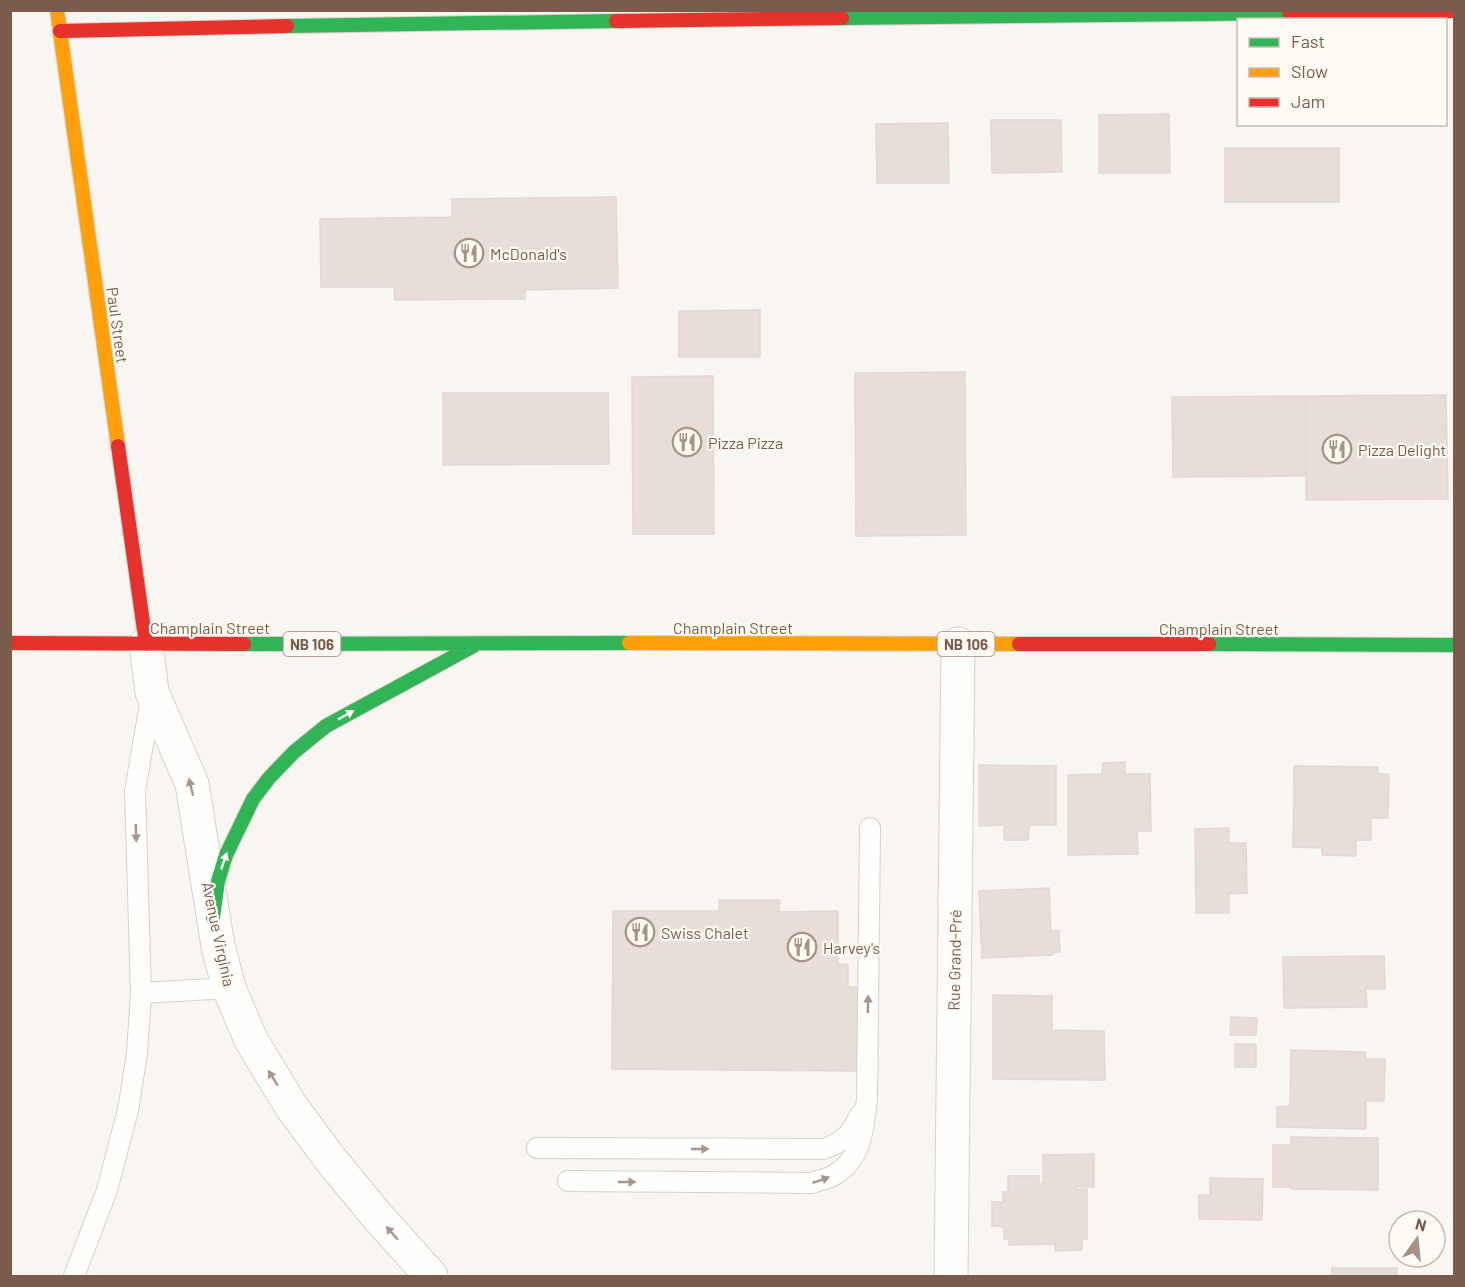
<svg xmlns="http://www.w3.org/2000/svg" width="1465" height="1287" viewBox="0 0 1465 1287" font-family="Barlow,sans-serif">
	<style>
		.building { fill: #e6ded7; stroke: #e2d8d2; stroke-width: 1.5 }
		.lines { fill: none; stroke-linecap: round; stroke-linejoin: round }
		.lane-casing { stroke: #d7d1cb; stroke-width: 22 }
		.street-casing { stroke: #d7d1cb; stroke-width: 35 }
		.fast-casing { stroke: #d9d2cb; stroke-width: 16 }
		.slow-casing { stroke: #d9d2cb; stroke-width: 16 }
		.jam-casing { stroke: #d9d2cb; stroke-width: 16 }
		.lane { stroke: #fefefd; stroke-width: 20 }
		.street { stroke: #fefefd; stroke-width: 33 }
		.fast { stroke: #30b455; stroke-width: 14 }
		.slow { stroke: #ff9f0a; stroke-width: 14 }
		.jam { stroke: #e5322d; stroke-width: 14 }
		.oneway { fill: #fffaf3 }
		.oneway2 { fill: #a8958b }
		.labels { text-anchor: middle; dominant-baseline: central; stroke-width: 4.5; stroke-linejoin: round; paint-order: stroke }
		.shield { fill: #fffaf3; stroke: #a28b7f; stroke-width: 1.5 }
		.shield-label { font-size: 15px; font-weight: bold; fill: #7a5c4d }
		.poi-label { font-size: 16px; fill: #7a5c4d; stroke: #fffaf3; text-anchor: start }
		.street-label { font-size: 16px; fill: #7a5c4d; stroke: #fffaf3 }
	</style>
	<rect width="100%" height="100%" fill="#f9f5f0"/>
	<!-- building -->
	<path class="building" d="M1169 114 1170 173H1099V115Z
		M991 120H1061L1062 172 992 173Z
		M948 123 949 183H877L876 124Z
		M1225 148H1339V202H1225Z
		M616 197 618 288 525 290V299L395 300 394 287H321L320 219 452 217V199Z
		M760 310V357H679V311Z
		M965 372 966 535 856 536 855 373Z
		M713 376 714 534H633L632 377Z
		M443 393H608L609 464 443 465Z
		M1446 395 1448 499 1306 500V396Z
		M1306 396V476L1173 477 1172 397Z
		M1125 762V774H1150L1151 831H1137L1138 854 1068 855V775L1102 774 1103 763Z
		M979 765 1056 766V825H1029L1028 840H1004V825L979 826Z
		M1294 766 1378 767V774H1389L1388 818H1371V840H1356V856L1322 855V848L1293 847Z
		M1229 828V843H1246L1247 893 1229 894V913H1196L1195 829Z
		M1049 888 1051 931H1059L1060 952 1052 953V955L982 958 979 891Z
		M719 900H780L779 912 838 911V964H848V987H862V1071L612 1069 613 911H719Z
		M1384 956 1385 989H1366L1367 1007 1284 1008 1283 957Z
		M993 995 1052 996V1030L1104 1031 1105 1080 993 1079Z
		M1231 1017 1257 1018 1256 1035H1230Z
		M1235 1044H1256V1067H1235Z
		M1291 1050 1365 1052 1366 1059H1385L1384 1101H1366V1129L1277 1127V1107L1290 1106Z
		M1291 1137 1378 1138V1190L1291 1189V1187H1273V1145H1291Z
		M1094 1154V1187H1076V1190L1087 1189V1239H1082V1250L1055 1251V1244L1009 1245V1239H1004V1228L1001 1227V1226H992V1202H1003V1192H1008V1176H1039V1184H1043V1155Z
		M1210 1178 1263 1179 1262 1220 1199 1219V1195H1210Z
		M1332 1268H1397V1276H1332Z"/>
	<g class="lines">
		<!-- lane casing -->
		<g class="lane-casing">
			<path id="lane" d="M141 993 229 988
				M537 1148 823 1149C843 1143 851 1134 860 1115
				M568 1181 812 1183C819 1180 828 1179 834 1175 862 1160 864 1126 867 1099L870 828
				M74 1276 107 1190 128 1110 137 1054 141 993 135 791 151 698"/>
		</g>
		<!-- street casing -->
		<g class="street-casing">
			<path id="street" d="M146 644 152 692 192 784 218 946 229 988 251 1040 291 1106 331 1160 378 1217 431 1276
				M951 1276 958 644"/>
		</g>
		<!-- fast casing -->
		<g class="fast-casing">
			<path id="fast" d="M842 18 1289 13
				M287 26 616 21
				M244 644 629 643
				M1209 644 1454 645
				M213 918 218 881 226 855 253 799 269 778 294 752 326 726 475 645"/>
		</g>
		<!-- slow casing -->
		<g class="slow-casing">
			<path id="slow" d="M57 10 118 446
				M629 643 1019 644"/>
		</g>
		<!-- jam casing -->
		<g class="jam-casing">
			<path id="jam" d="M1289 13 1454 11
				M616 21 842 18
				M60 31 287 26
				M118 446 146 644
				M10 643 244 644
				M1019 644H1209"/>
		</g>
		<!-- lane -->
		<use href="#lane" class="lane"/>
		<!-- street -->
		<use href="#street" class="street"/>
		<!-- fast -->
		<use href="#fast" class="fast"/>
		<!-- slow -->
		<use href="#slow" class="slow"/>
		<!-- jam -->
		<use href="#jam" class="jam"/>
	</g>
	<!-- one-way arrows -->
	<defs><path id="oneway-solid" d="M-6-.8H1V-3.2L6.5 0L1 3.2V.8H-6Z" transform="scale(1.5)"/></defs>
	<g class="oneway">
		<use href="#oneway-solid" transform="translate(346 715) rotate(-29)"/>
		<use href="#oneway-solid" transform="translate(224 861) rotate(-71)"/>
	</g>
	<g class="oneway2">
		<use href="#oneway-solid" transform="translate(191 787) rotate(-104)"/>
		<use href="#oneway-solid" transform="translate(136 833) rotate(88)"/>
		<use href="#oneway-solid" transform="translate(868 1004) rotate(-89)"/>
		<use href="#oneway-solid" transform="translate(273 1078) rotate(-122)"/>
		<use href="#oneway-solid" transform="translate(700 1149)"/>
		<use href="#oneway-solid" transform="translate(821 1180) rotate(-19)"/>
		<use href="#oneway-solid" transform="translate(627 1182)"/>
		<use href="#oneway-solid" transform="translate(392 1233) rotate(-131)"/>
	</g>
	<!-- icons -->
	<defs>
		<g id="restaurant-ring" transform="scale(1.5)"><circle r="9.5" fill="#fffaf3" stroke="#a69286" stroke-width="1.5"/><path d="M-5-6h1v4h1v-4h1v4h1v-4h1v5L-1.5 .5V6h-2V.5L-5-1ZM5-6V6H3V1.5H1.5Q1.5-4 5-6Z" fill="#a69286"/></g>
	</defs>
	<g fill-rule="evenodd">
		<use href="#restaurant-ring" x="469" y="253"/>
		<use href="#restaurant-ring" x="687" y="442"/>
		<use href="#restaurant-ring" x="1337" y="449"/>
		<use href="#restaurant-ring" x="640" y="932"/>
		<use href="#restaurant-ring" x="802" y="947"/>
	</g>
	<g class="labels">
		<!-- shield labels -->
		<g class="shield">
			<rect x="283.5" y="632" width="57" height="24" rx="4.5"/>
			<rect x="937.5" y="632" width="57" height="24" rx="4.5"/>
		</g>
		<g class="shield-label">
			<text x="312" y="644">NB 106</text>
			<text x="966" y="644">NB 106</text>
		</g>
		<!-- poi labels -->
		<g class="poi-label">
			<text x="490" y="253">McDonald's</text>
			<text x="708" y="442">Pizza Pizza</text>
			<text x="1358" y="449">Pizza Delight</text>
			<text x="661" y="932">Swiss Chalet</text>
			<text x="823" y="947">Harvey's</text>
		</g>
		<!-- street labels -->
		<g class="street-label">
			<text transform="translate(118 325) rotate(82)">Paul Street</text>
			<text x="210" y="627">Champlain Street</text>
			<text x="733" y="627">Champlain Street</text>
			<text x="1219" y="628">Champlain Street</text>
			<text transform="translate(219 934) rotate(78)">Avenue Virginia</text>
			<text transform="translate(954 960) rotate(-89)">Rue Grand-Pré</text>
		</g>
	</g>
	<!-- border -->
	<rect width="1465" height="1287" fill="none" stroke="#7a5c4d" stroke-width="24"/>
	<!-- legend -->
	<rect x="1237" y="18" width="210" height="108" fill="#fffaf3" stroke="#cabbb1" stroke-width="1.5"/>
	<rect x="1249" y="38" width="30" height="9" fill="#30b455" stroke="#cabbb1" stroke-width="1.5"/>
	<text x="1291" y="48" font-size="18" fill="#7a5c4d">Fast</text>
	<rect x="1249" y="68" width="30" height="9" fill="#ff9f0a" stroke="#cabbb1" stroke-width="1.5"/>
	<text x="1291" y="78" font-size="18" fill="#7a5c4d">Slow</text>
	<rect x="1249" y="98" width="30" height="9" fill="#e5322d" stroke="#cabbb1" stroke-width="1.5"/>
	<text x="1291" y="108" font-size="18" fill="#7a5c4d">Jam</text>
	<!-- north arrow -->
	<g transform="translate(1417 1239) rotate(15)"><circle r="28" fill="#fffaf3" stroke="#cabbb1" stroke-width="1.5"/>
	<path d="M0-4.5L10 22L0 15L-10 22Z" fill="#a69286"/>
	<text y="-9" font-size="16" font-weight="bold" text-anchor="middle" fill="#7a5c4d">N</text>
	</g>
</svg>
